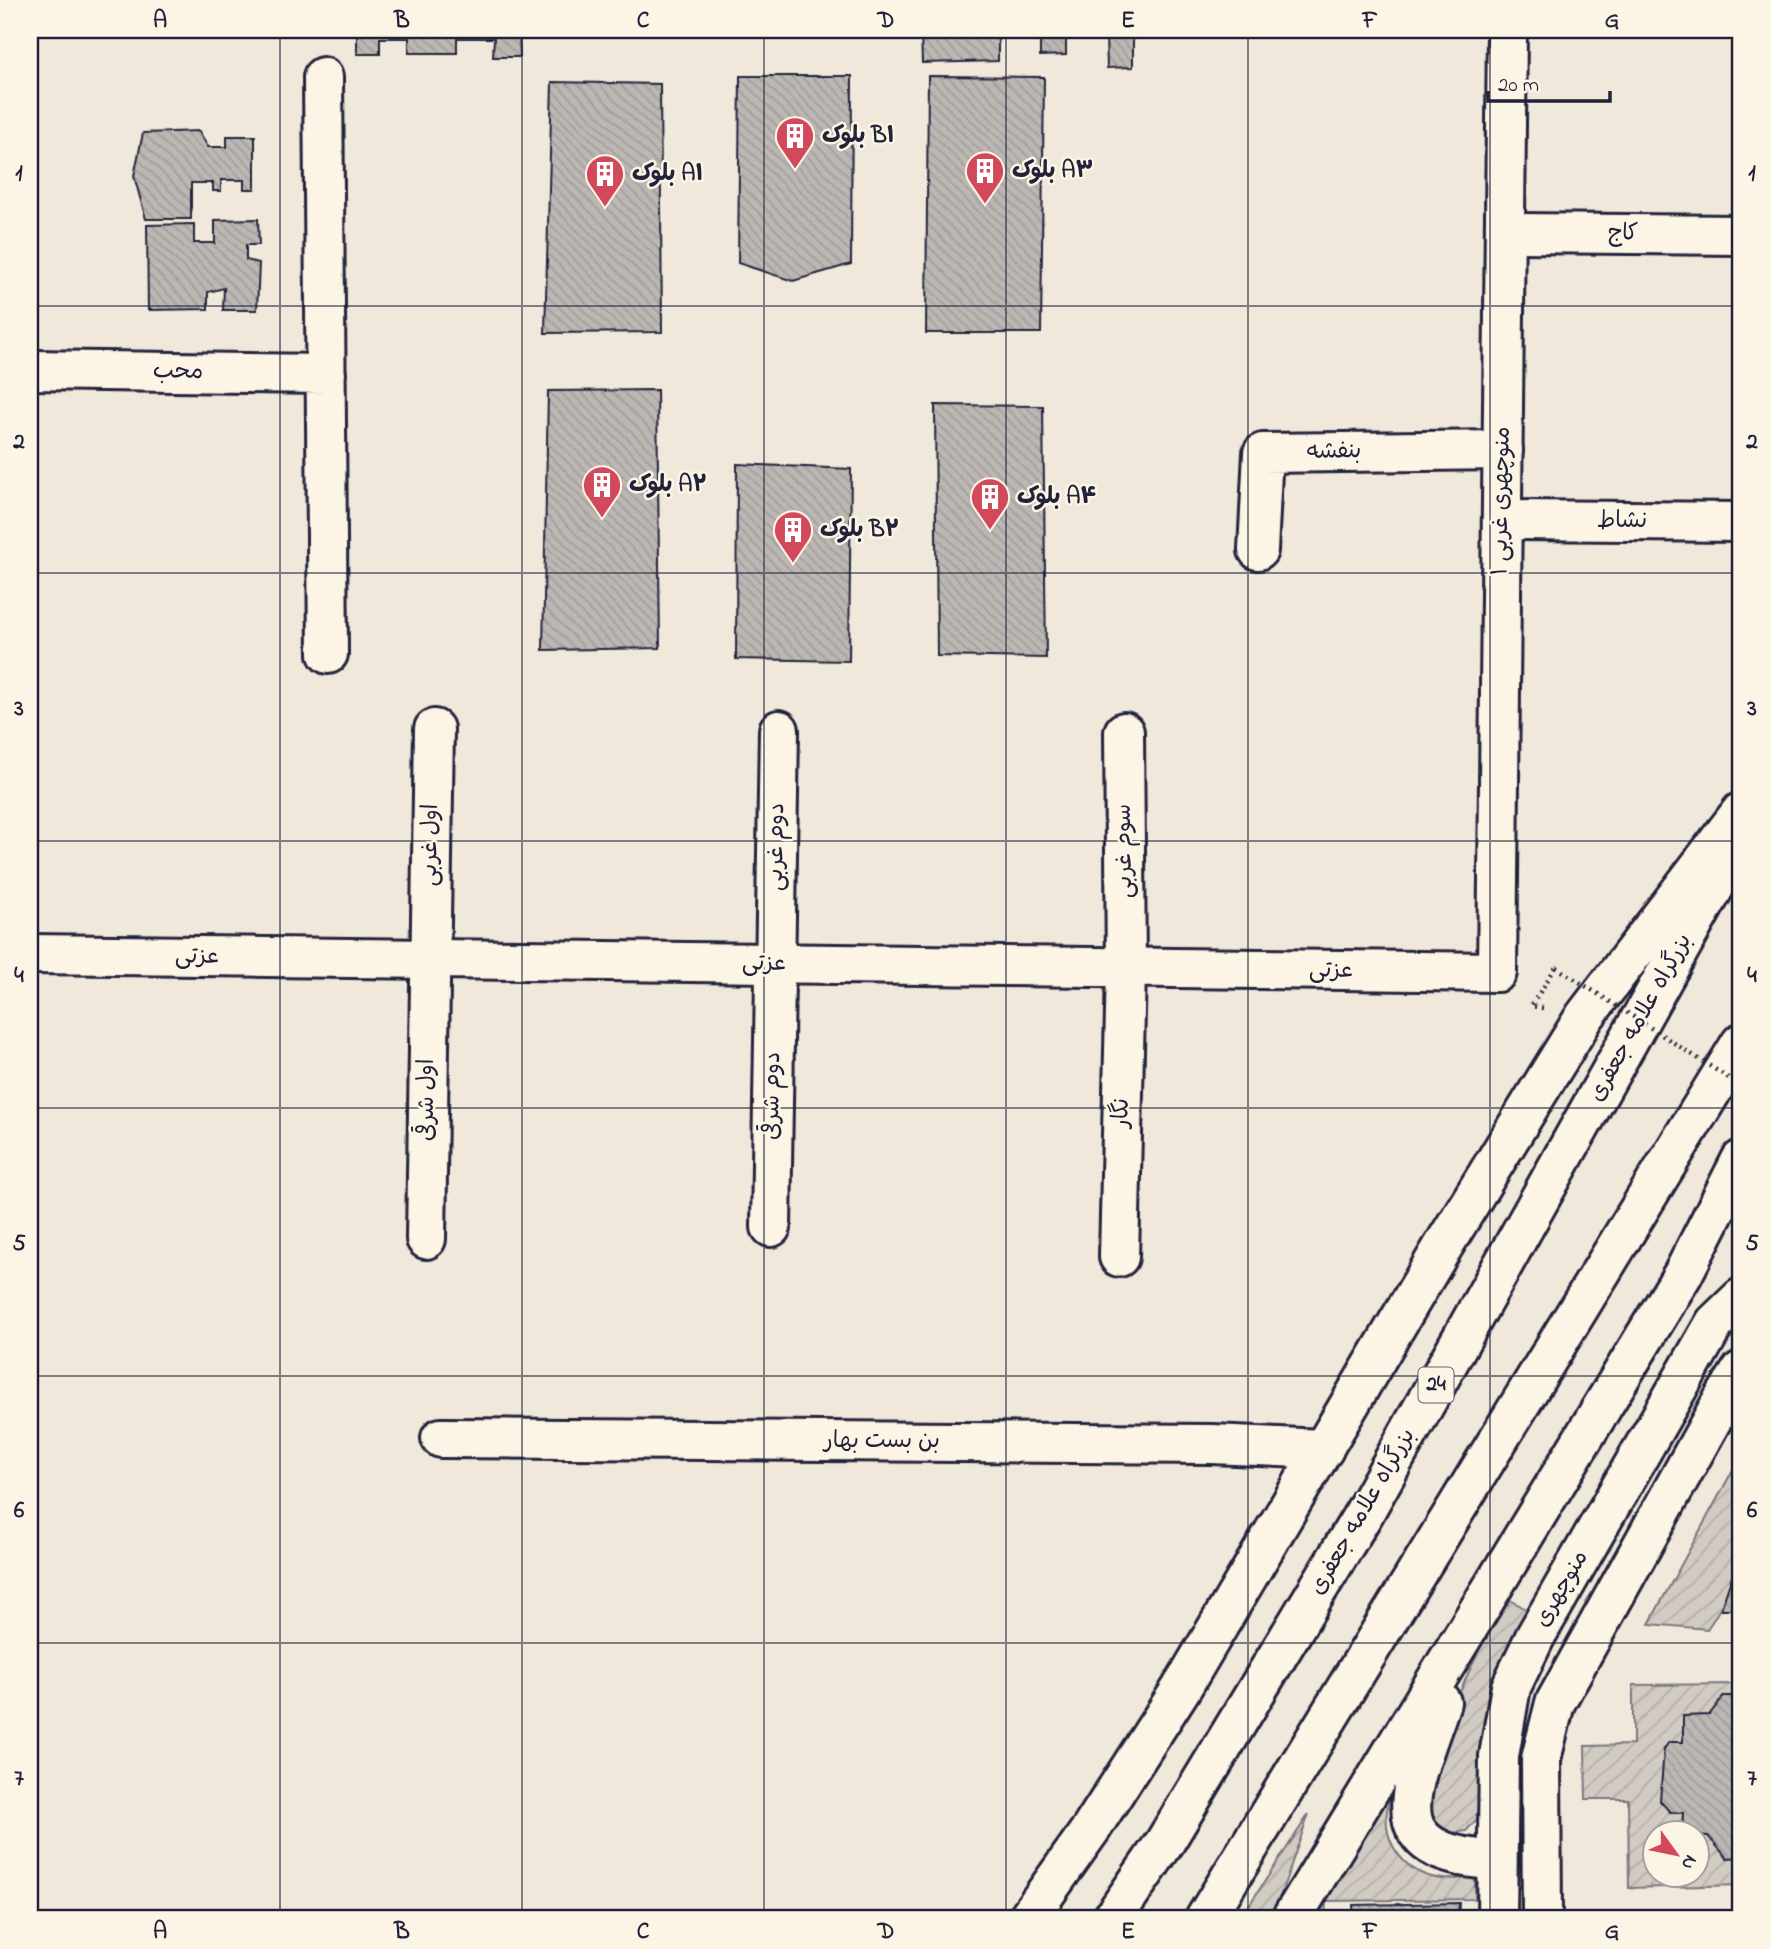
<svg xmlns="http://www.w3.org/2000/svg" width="1771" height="1949" viewBox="0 0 1771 1949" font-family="'Indie Flower','Playpen Sans Arabic',sans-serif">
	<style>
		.garden { fill: url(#garden-furrows); stroke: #7a767f; stroke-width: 2; fill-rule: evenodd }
		.building { fill: url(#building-back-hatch); stroke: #22223b; stroke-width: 2 }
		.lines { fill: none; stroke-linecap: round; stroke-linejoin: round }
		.minor-casing { stroke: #22223b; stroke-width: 44 }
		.tertiary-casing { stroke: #22223b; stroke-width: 44 }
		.trunk-casing { stroke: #22223b; stroke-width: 44 }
		.path { stroke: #22223b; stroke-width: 4.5; stroke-dasharray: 2 5; stroke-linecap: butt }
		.minor { stroke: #fcf5e5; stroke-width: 38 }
		.tertiary { stroke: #fcf5e5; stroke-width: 38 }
		.trunk { stroke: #fcf5e5; stroke-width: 38 }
		.path-bridge { stroke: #22223b; stroke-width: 4.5; stroke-dasharray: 2 5; stroke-linecap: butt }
		.grid { fill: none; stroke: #22223b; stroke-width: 2; stroke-opacity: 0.55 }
		.labels { text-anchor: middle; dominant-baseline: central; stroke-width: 5; stroke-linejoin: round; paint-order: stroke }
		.shield { fill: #fcf5e5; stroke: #63616e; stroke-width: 2 }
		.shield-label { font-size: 21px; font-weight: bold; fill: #22223b }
		.poi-label { font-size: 23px; font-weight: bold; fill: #22223b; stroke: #fcf5e5; text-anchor: start }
		.street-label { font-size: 23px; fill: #22223b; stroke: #fcf5e5 }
		.neatline { fill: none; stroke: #22223b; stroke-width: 2.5 }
		.grid-label { font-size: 23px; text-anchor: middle; font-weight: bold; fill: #22223b }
	</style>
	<defs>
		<pattern id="garden-furrows" width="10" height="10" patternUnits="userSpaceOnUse" patternTransform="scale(1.75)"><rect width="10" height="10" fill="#d1cbc3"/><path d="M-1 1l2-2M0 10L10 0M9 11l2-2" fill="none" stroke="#b3aea8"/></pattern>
		<pattern id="building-back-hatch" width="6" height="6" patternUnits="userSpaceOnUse" patternTransform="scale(1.75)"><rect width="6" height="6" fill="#bcb7b3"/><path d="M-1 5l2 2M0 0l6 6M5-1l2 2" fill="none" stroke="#a19d9b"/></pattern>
	</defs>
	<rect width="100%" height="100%" fill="#efe8db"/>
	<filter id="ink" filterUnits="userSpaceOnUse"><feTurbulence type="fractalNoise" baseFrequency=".0143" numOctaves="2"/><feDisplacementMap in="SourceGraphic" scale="14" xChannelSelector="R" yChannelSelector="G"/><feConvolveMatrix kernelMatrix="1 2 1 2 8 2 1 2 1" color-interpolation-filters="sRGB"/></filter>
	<g filter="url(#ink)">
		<!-- garden -->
		<path class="garden" d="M1741 1455C1741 1521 1748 1572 1707 1629L1649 1624Z
			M1503 1596 1535 1614 1487 1698 1477 1819 1466 1831 1452 1833 1436 1823 1427 1812 1450 1714Z
			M1741 1684V1885L1629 1888 1628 1799H1586L1585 1746 1633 1745V1685ZM1656 1834H1698V1876H1656Z
			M1407 1760C1401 1775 1389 1794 1387 1811 1383 1846 1408 1876 1443 1879 1453 1880 1465 1878 1475 1877V1899L1326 1901 1325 1919H1309Z
			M1309 1814 1272 1919H1240Z"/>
		<!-- building -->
		<path class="building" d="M357 30H519L520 57H493L494 38H457V53H409V38H380V54H357Z
			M921 30H1133V67L1107 68 1106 36H1066V55L1040 56V38H998V61L922 63Z
			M740 76H852L851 264 793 281 738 263Z
			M928 76 1044 77 1041 333H926Z
			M552 82 660 84 662 332 545 333Z
			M199 131 208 147H227V136H255V189H244V180H221V191H213V183H191V219H146L134 176 143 133Z
			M258 219 259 245H246V260L259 263 257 310H223L224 288 208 292V309L148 310 147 225 194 224V243H215V220Z
			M657 390 660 648 543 650 548 391Z
			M935 405 1043 406 1046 658 937 656Z
			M737 464 851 469 849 661 736 659Z
			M1741 1550V1609H1721Z
			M1724 1696H1741V1857L1727 1858 1708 1836 1682 1834 1683 1813 1670 1812 1660 1801 1664 1749 1669 1742H1683V1716L1709 1715Z
			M1459 1903 1458 1919H1354L1353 1905Z"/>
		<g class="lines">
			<!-- minor casing -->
			<g class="minor-casing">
				<path id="minor" d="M323 77 328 654
					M1505 233 1741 235
					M30 370 326 374
					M1502 520 1741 522
					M1258 550 1263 453 1503 450
					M771 1227 779 730
					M426 1239 434 729
					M1119 1257 1126 969 1124 732
					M441 1438 1212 1444 1324 1449"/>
			</g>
			<!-- tertiary casing -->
			<g class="tertiary-casing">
				<path id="tertiary" d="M30 954 1497 972 1507 30
					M1497 1919 1499 1756 1511 1687 1535 1637 1715 1323 1741 1298
					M1542 1919 1541 1759 1555 1703 1724 1398 1741 1371"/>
			</g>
			<!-- trunk casing -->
			<g class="trunk-casing">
				<path id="trunk" d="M1441 1702C1414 1784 1370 1856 1497 1860
					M1027 1919 1091 1829 1181 1689 1444 1245 1585 1016 1741 812
					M1112 1919 1165 1842 1364 1513 1730 859
					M1205 1919 1741 1043
					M1291 1919 1683 1274 1741 1160"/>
			</g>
			<!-- path -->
			<path class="path" d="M1543 1008 1531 1006 1556 967"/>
			<!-- minor -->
			<use href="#minor" class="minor"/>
			<!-- tertiary -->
			<use href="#tertiary" class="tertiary"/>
			<!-- trunk -->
			<use href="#trunk" class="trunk"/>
			<!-- path-bridge -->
			<path class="path-bridge" d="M1556 967 1741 1086"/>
		</g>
	</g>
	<!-- grid -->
	<path class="grid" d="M280 30V1919M522 30V1919M764 30V1919M1006 30V1919M1248 30V1919M1490 30V1919M30 306H1741M30 573H1741M30 841H1741M30 1108H1741M30 1376H1741M30 1643H1741"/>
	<!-- icons -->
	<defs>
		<g id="building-pin" transform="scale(2.0125)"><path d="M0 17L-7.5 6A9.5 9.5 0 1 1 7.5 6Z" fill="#d1495b" stroke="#fcf5e5"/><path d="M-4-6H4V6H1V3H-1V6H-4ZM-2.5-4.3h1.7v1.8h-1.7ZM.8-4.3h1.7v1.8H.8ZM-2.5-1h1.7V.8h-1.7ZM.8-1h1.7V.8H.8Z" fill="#fff"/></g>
	</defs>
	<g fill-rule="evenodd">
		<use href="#building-pin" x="795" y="136"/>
		<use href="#building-pin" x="985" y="171"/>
		<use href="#building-pin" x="605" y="174"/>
		<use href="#building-pin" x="602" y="485"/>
		<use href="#building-pin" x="990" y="497"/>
		<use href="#building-pin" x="793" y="530"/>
	</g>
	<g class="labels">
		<!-- shield labels -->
		<rect class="shield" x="1418.5" y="1367.5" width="35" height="35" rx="5"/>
		<g class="shield-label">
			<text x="1436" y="1385">24</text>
		</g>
		<!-- poi labels -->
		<g class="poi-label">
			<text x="822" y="136">بلوک B۱</text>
			<text x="1012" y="171">بلوک A۳</text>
			<text x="632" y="174">بلوک A۱</text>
			<text x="629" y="485">بلوک A۲</text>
			<text x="1017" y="497">بلوک A۴</text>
			<text x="820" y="530">بلوک B۲</text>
		</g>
		<!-- street labels -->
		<g class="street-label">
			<text transform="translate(1623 234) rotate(1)">کاج</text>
			<text transform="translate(178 372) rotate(1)">محب</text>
			<text transform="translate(1334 452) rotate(-1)">بنفشه</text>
			<text transform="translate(1502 501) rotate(-89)">منوچهری غربی ۱</text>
			<text x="1622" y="521">نشاط</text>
			<text transform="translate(431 845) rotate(-89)">اول غربی</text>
			<text transform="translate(777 847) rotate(-89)">دوم غربی</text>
			<text transform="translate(1125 851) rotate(-91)">سوم غربی</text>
			<text transform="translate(197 957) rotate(1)">عزتی</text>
			<text transform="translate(764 964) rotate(1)">عزتی</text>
			<text transform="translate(1331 971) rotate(1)">عزتی</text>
			<text transform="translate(1641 1018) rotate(-61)">بزرگراه علامه جعفری</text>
			<text transform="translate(773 1096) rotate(-89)">دوم شرقی</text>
			<text transform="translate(427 1100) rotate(-90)">اول شرقی</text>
			<text transform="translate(1122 1113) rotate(-88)">نگار</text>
			<text x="882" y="1441">بن بست بهار</text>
			<text transform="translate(1363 1512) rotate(-60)">بزرگراه علامه جعفری</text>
			<text transform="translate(1562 1589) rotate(-60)">منوچهری</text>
		</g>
	</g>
	<!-- margin -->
	<rect width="1771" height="1949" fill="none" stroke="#fcf5e5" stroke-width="77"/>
	<!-- north arrow -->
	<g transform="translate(1676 1854) rotate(123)"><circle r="33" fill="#fcf5e5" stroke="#a5a1a1" stroke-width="2"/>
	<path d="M0-5L12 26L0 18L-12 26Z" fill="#d1495b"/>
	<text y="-10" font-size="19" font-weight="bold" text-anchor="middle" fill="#22223b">N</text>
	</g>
	<!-- scale -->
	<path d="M1488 91v10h122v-10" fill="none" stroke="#22223b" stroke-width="3.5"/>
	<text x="1498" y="91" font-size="21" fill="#22223b" stroke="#fcf5e5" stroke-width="5" paint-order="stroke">20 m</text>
	<rect x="38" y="38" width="1694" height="1872" class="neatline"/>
	<g class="grid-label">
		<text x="160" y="27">A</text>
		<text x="402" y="27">B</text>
		<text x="643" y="27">C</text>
		<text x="886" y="27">D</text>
		<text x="1128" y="27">E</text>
		<text x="1370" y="27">F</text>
		<text x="1612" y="27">G</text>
		<text x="19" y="180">1</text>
		<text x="1752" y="180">1</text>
		<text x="19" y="448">2</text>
		<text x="1752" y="448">2</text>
		<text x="19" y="715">3</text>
		<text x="1752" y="715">3</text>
		<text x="19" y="982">4</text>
		<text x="1752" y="982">4</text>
		<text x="19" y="1250">5</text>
		<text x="1752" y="1250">5</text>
		<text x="19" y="1517">6</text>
		<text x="1752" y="1517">6</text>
		<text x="19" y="1785">7</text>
		<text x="1752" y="1785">7</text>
		<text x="160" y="1938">A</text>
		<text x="402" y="1938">B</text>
		<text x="643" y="1938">C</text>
		<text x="886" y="1938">D</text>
		<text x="1128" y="1938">E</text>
		<text x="1370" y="1938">F</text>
		<text x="1612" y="1938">G</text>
	</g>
</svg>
